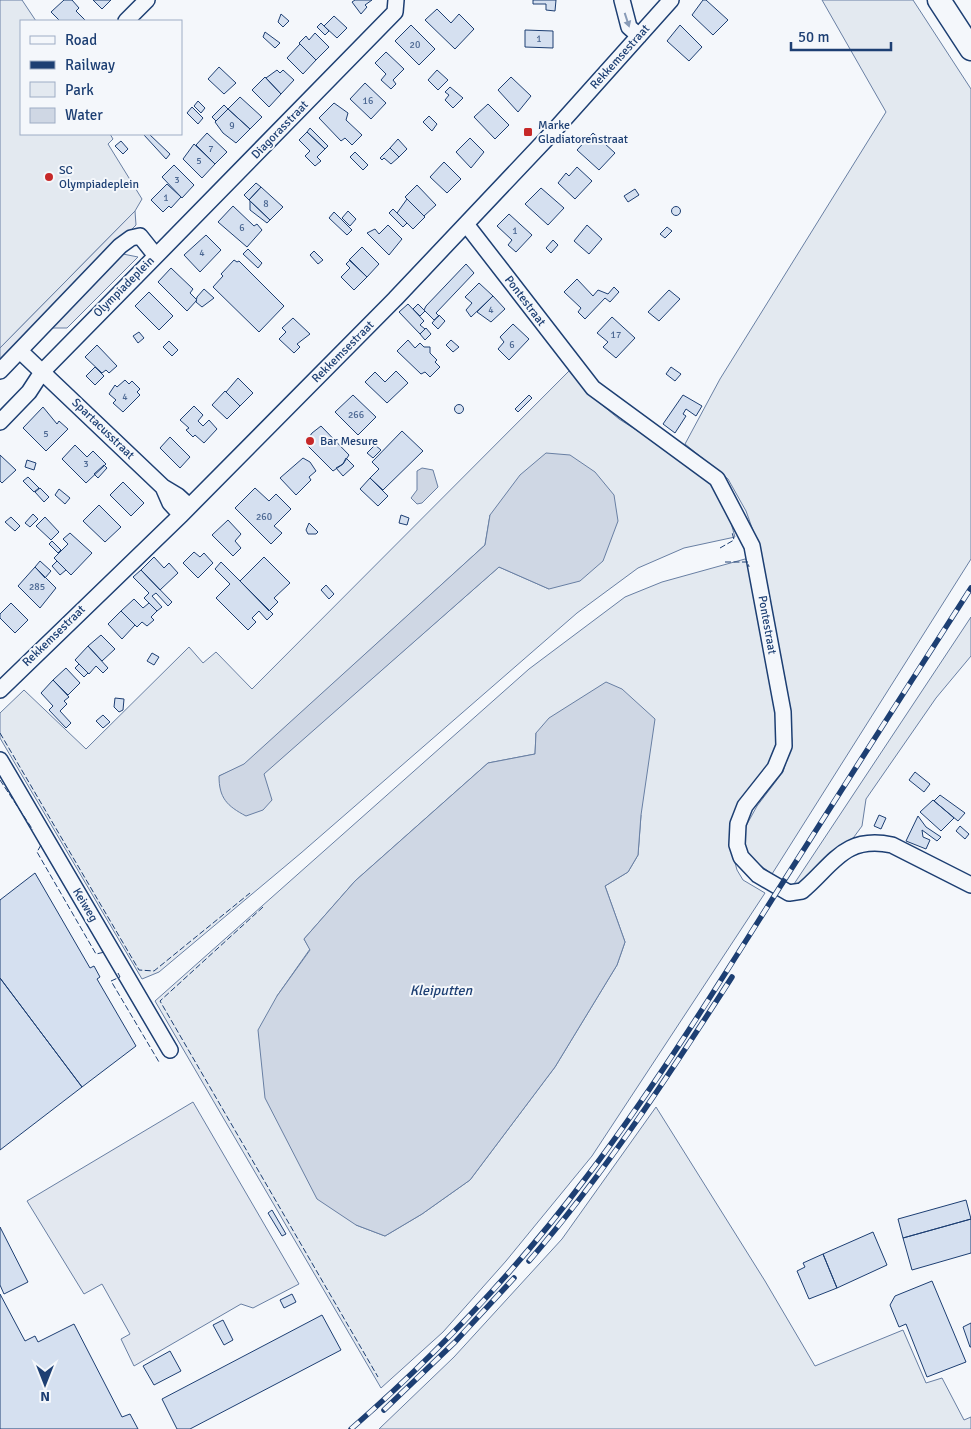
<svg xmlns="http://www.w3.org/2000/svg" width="971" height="1429" viewBox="0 0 971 1429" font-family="Signika,sans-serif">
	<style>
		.green { fill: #e3e9f0; stroke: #687fa3; fill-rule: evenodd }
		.parking { fill: #e3e8f0; stroke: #687fa3 }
		.water { fill: #cfd7e4; stroke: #687fa3 }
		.building { fill: #d5e0f0; stroke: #1d3f73 }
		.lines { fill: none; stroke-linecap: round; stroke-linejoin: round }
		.minor-casing { stroke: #1d3f73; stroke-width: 18 }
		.highway-casing { stroke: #1d3f73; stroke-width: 25 }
		.minor { stroke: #f4f7fb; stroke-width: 15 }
		.highway { stroke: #f4f7fb; stroke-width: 22 }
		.rail-casing { stroke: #1d3f73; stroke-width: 5.5 }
		.rail { stroke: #f4f7fb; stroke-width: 4; stroke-dasharray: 11; stroke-linecap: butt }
		.fence { stroke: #1d3f73; stroke-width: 1; stroke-dasharray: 6 2.5; stroke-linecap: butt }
		.oneway { fill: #889bb7 }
		.poi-dot { fill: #c62828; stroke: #f4f7fb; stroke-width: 2 }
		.labels { text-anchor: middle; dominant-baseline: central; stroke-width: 4; stroke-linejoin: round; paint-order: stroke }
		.number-label { font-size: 10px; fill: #4b6792 }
		.street-label { font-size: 12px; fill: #1d3f73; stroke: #f4f7fb }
		.poi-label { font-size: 12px; fill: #1d3f73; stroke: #f4f7fb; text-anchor: start }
		.water-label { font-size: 14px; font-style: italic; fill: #1d3f73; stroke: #f4f7fb }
	</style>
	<rect width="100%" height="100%" fill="#f4f7fb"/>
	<!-- green -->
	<path class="green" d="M0 0H22L36 21H21V134H110L113 139 108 144 142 199 135 211 0 348Z
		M822 0H913L971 89V559L772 874 745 854 743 844 746 826 757 806 783 772 792 741 785 679 759 547 746 511 728 479 685 444 720 379 886 112Z
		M569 371 596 400 619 419 660 445 714 486 727 509 735 537 684 548 638 568 577 613 301 853 159 972 142 979 0 738V713L24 690 86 749 189 647 203 663 216 652 252 689ZM490 515 549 589 499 567 263 774 219 776 244 765 485 545Z
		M745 559 750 562 779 724 780 745 732 834 734 859 737 870 743 880 765 893 592 1156 506 1261 443 1332 381 1388 155 1001 529 669 625 597 662 582ZM536 733 641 815 638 855 628 872 605 886 625 942 617 965 555 1067 470 1180 422 1214 385 1236 356 1225 277 996 310 949 304 939 355 881 488 763 535 754Z
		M971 617V656L936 698 866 799 862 826 851 841 798 885 794 884Z
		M656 1107 765 1281 815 1366 903 1330 926 1383 942 1378 964 1420 971 1417V1429H379L454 1357 562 1239Z"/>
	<!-- parking -->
	<path class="parking" d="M135 211 136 225 0 363V348Z
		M123 254 138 257 67 328H51Z
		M193 1102 299 1284 253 1308 241 1304 134 1366 121 1339 130 1334 102 1284 84 1294 27 1201Z"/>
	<!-- water -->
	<path class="water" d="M546 453 570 455 595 472 614 495 618 521 603 561 580 581 549 589 499 567 264 774 272 800 263 810 246 816C227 806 219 798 219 776L244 764 485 545 490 515 520 475Z
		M422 468 433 470 438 487 422 503 417 504 411 498 417 490V471Z
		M606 682 622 689 655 719 641 815 638 855 628 872 605 886 625 942 617 965 555 1067 470 1180 422 1214 385 1236 356 1225 317 1199 265 1098 258 1030 277 996 310 950 304 939 355 881 488 763 535 754 536 733 549 718Z"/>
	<!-- building -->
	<path class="building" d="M64 0H72L79 8 76 11 86 21H60L51 12Z
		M93 0H111L102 9Z
		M355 0H372L365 5 367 7 361 14 352 2Z
		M533 0H556L555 11 546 10V4H533Z
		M703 0H706L728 20 713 35 692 15Z
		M437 9 451 23 459 14 474 29 455 49 425 20Z
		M281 14 289 21 283 27 278 22Z
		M334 16 347 28 337 38 324 26Z
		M321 23 329 31 325 35 317 27Z
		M411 25 435 49 419 65 395 41Z
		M680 25 702 47 689 61 667 41Z
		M525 30 553 31V48L525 47Z
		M265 32 280 43 275 48 263 37Z
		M315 33 329 47 316 60 299 43 306 36 309 40Z
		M300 44 316 60 303 74 287 58Z
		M386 52 404 69 393 80 396 84 391 89 381 80 386 74 375 63Z
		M219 67 236 83 224 94 208 79Z
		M277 70 280 73 283 70 294 80 281 94 266 78Z
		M437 70 448 80 438 90 428 80Z
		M265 77 281 94 269 107 252 90Z
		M511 77 531 96 518 112 498 90Z
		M365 83 386 103 371 119 350 99Z
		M450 87 463 98 453 108 445 100 449 95 445 92Z
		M240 97 262 117 250 129 228 109Z
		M198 101 205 108 201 113 194 106Z
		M334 103 348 113 346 120 362 135 352 145 345 138 341 141 319 118Z
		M488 104 509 125 495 139 474 117Z
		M224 105 228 109 216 121 212 117Z
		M192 107 203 118 198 124 187 113Z
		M228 109 250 129 236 143 223 133 215 122Z
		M429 116 437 124 432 131 423 122Z
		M310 128 328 146 325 149 307 132Z
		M307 132 325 149 317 157 321 161 315 166 305 156 310 151 299 140Z
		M207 133 227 152 215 164 196 145Z
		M593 133 615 153 599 170 577 150Z
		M145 134H149L170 154 166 159 144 135Z
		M470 138 484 152 471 168 456 152Z
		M398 139 407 149 399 157 390 148Z
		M121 141 128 149 123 154 115 146Z
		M194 144 215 164 202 178 183 159Z
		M390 148 399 157 391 164 384 158 382 160 380 158Z
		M355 152 368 165 363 170 350 157Z
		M444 162 461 179 447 193 430 177Z
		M174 165 194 185 182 198 162 177Z
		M577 167 592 181 575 199 558 183 566 173 569 176Z
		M256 183 261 187 249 200 244 195Z
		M167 184 181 197 171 208 169 206 163 212 151 200Z
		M417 185 436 205 424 216 405 197Z
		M261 187 283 207 270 220 249 200Z
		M541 188 564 208 548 225 525 204Z
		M635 189 639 195 628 202 624 196Z
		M407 199 425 217 413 229 397 213Z
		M250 201 270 220 267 223 250 210Z
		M233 206 254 226 257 224 262 230 247 247 218 222Z
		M671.5 211a4.5 4.5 0 1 1 9 0a4.5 4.5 0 1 1-9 0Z
		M393 209 407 223 403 227 389 213Z
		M348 211 356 219 350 226 342 218Z
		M334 212 352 230 347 235 329 218Z
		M509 214 532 235 516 252 508 245 512 240 497 226Z
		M388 225 402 239 389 255 367 233 375 229 379 234Z
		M587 225 602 239 589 254 574 241Z
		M667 227 672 231 665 238 660 234Z
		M206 235 221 250 200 272 184 255Z
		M553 240 558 245 551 253 546 248Z
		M362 247 379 264 367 277 349 260Z
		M248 249 262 263 258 268 243 254Z
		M314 251 323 260 318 264 310 255Z
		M234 260 237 262 239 261 284 306 259 332 213 287 223 276 221 274Z
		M350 260 367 277 354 290 341 277 350 268 346 264Z
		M466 264 474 273 436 313 439 316 434 320 424 310 426 306Z
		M171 268 193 289 190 293 197 300 187 311 158 282Z
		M577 279 593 296 598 290 608 294 614 287 619 292 610 302 605 298 585 319 578 312 581 308 564 292Z
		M479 283 493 296 471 317 466 310 472 303 465 297Z
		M204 289 214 298 202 307 196 302 197 297Z
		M669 290 680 299 659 321 648 312Z
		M149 292 173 316 159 330 135 306Z
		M493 296 505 309 491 322 477 312Z
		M408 304 424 321 420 325 425 329 420 334 399 312Z
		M418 304 425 311 420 316 413 309Z
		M439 315 445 321 438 329 432 323Z
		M612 317 635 338 616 358 603 347 608 342 597 333Z
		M293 318 310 334 297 344 300 347 294 353 279 339 286 332 282 328Z
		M513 324 529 339 509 360 498 349 504 342 500 337Z
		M426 328 431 334 425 340 420 334Z
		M139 332 144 338 138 343 133 336Z
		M408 340 415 348 420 343 424 347H430V353L437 360 435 362 440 367 430 377 425 372 421 374 397 351Z
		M451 340 459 347 453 352 446 345Z
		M169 341 178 350 172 356 163 347Z
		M97 345 117 366 109 373 106 370 102 373 85 357Z
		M95 367 104 376 95 385 86 376Z
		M671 367 681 374 675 381 666 374Z
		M396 371 408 383 387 403 365 382 375 372 385 382Z
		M238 378 253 393 240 406 226 392Z
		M125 380 129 384 132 381 140 389 137 392 140 395 123 412 113 403 116 400 109 394 115 385 117 387Z
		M225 391 240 406 227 419 212 405Z
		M353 395 376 417 358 435 335 412Z
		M529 395 532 398 518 412 515 409Z
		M683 395 702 406 696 416 686 409 683 414 686 416 675 433 663 424Z
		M454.5 409a4.5 4.5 0 1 1 9 0a4.5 4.5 0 1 1-9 0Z
		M194 406 203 415 198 421 203 426 209 420 217 429 204 443 195 435 193 437 186 430 189 428 180 420Z
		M43 407 57 424 59 421 68 429 46 451 23 428Z
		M321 426 349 455 343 464 333 471 305 443 312 433Z
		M402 431 423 451 383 490 370 478 379 469 372 462Z
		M170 437 190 457 180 468 160 448Z
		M75 445 87 457 93 451 106 464 86 483 62 459Z
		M375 445 381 450 373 458 367 453Z
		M0 455 16 470 2 483 0 481Z
		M303 458 310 462 316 471 309 477 311 480 296 495 280 478Z
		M346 458 354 466 343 476 336 468 343 464Z
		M27 460 36 463 34 470 25 467Z
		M104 465 107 468 98 478 94 474Z
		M28 477 39 488 34 492 23 481Z
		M370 478 388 496 378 506 360 489Z
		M123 482 144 503 131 516 110 495Z
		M40 488 49 497 44 502 35 492Z
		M255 488 269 501 276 494 291 509 274 526 282 533 271 544 235 508Z
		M59 489 70 498 65 504 55 495Z
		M99 505 121 527 105 542 83 521Z
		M33 514 38 519 30 527 25 523Z
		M401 515 409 518 407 525 399 523Z
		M11 517 20 526 15 531 5 522Z
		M45 517 59 532 51 540 36 526Z
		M228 520 241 534 235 541 241 548 233 556 212 535Z
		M309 523 318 532 316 534H308L306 530Z
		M70 533 92 553 71 575 54 558 68 544 63 539Z
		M52 541 61 550 58 553 49 544Z
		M194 552 200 557 204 553 213 563 198 578 183 563Z
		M154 557 164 568 169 563 178 573 160 590 141 570Z
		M264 557 290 583 274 598 278 602 269 611 240 581Z
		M40 561 51 571 45 578 35 567Z
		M57 561 66 570 60 575 52 566Z
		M221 562 273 614 267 620 259 611 252 618 256 622 248 630 216 598 230 584 215 569Z
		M35 567 56 588 40 608 18 586Z
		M141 570 172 602 168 606 156 593 152 596 162 607 157 611 144 598 149 593 133 577Z
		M326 585 334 594 329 599 321 590Z
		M134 599 143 608 149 603 157 611 151 617 154 620 147 626 142 622 137 627 121 611Z
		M11 603 28 620 15 633 0 618V614Z
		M121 611 135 625 122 639 108 624Z
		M101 635 115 649 102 661 88 646Z
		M88 646 108 668 103 673 96 666 89 674 75 660Z
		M152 653 159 657 154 665 147 661Z
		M79 664 88 673 84 677 75 668Z
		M66 668 80 683 68 695 53 680Z
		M53 680 69 697 64 701 67 704 60 711 71 723 66 728 49 710 53 706 41 693Z
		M115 698 124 699 123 710 119 712 114 707Z
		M103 715 110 722 103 728 96 721Z
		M915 772 930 784 924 792 909 780Z
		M940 795 965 813 958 821 934 801Z
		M933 800 954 818 941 831 920 812Z
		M879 815 886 818 881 829 874 826Z
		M918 816 926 827 941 837 937 841 922 830 923 837 930 840 926 849 906 841Z
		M960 826 969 834 965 839 956 831Z
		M35 873 90 968 94 966 100 977 97 979 136 1046 82 1087 0 978V900Z
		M0 978 82 1087 0 1150Z
		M966 1200 971 1219 903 1238 898 1219Z
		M272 1210 286 1234 282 1236 268 1213Z
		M971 1219V1253L912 1270 903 1238Z
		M0 1227 28 1282 4 1294 0 1285Z
		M873 1232 887 1265 837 1288 823 1254Z
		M823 1254 837 1288 809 1299 797 1271 805 1267 803 1263Z
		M932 1281 966 1362 927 1377 906 1324 899 1327 890 1305 895 1296Z
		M0 1294 25 1341 35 1336 38 1342 74 1324 122 1417 130 1414 138 1429H0Z
		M292 1294 296 1302 284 1308 280 1300Z
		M322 1315 341 1350 190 1429H177L162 1399Z
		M223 1320 233 1340 224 1345 213 1325Z
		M971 1323V1347H970L963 1327Z
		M170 1351 181 1371 154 1385 143 1366Z"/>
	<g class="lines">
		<!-- minor casing -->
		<g class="minor-casing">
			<path id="minor" d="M622 0 629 27 639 36
				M126 21 147 0
				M466 224 593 388 717 479 752 546 783 712 784 746 775 768 745 806 738 824 737 845 741 857 758 875 789 893 802 891C833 865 844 835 892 845L971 885
				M156 256 395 12 396 0
				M20 351 163 487 178 496 189 506
				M0 371 120 246 131 238 140 236 156 256 42 372 29 392 0 422
				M163 487 170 503 181 515
				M0 690 181 515 395 299 551 134 671 0
				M0 760 170 1050"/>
		</g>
		<!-- highway casing -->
		<g class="highway-casing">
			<path id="highway" d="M939 0 971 49"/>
		</g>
		<!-- minor -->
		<use href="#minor" class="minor"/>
		<!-- highway -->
		<use href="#highway" class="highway"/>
		<!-- rail casing -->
		<g class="rail-casing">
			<path id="rail" d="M529 1261C605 1173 669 1075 732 977
				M384 1410 455 1342 514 1278
				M351 1429C437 1354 516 1271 585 1179 655 1087 716 988 778 890 842 789 906 689 971 588"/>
		</g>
		<!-- rail -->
		<use href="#rail" class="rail"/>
		<!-- fence -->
		<path class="fence" d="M720 548 734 540 732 532
			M725 562H748L749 567
			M0 733 139 970 154 971 250 893
			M0 780 33 830
			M41 845 37 852 96 954 105 952
			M263 907 160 1001 378 1377
			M118 973 120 977 111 981 159 1062"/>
	</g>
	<!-- one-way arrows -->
	<defs><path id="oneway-solid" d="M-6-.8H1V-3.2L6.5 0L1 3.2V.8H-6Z" transform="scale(1.25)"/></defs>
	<use class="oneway" href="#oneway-solid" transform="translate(627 20) rotate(72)"/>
	<!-- markers -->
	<g class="poi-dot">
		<rect x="523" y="127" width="10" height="10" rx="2.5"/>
		<circle cx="49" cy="177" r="5"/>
		<circle cx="310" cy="441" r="5"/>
	</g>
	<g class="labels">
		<!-- number labels -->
		<g class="number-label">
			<text x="539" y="39">1</text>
			<text x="415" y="45">20</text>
			<text x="368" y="101">16</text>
			<text x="232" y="126">9</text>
			<text x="211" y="149">7</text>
			<text x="199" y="161">5</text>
			<text x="177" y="180">3</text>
			<text x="166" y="198">1</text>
			<text x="266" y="204">8</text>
			<text x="242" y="228">6</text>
			<text x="515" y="231">1</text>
			<text x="202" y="253">4</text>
			<text x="491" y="310">4</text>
			<text x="616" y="335">17</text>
			<text x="512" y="345">6</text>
			<text x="125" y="397">4</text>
			<text x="356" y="415">266</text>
			<text x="46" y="434">5</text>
			<text x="86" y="464">3</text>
			<text x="264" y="517">260</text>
			<text x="37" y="587">285</text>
		</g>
		<!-- street labels -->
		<g class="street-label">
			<text transform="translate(620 57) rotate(-48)">Rekkemsestraat</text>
			<text transform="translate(280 130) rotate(-46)">Diagorasstraat</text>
			<text transform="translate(124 287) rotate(-45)">Olympiadeplein</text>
			<text transform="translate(525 301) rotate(53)">Pontestraat</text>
			<text transform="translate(343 352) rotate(-45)">Rekkemsestraat</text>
			<text transform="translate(103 429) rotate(44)">Spartacusstraat</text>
			<text transform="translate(767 625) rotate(80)">Pontestraat</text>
			<text transform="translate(54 636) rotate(-44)">Rekkemsestraat</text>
			<text transform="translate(85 905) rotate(59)">Keiweg</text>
		</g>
		<!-- poi labels -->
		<g class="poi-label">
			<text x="538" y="125">Marke<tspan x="538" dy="14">Gladiatorenstraat</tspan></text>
			<text x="59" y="170">SC<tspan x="59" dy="14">Olympiadeplein</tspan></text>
			<text x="320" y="441">Bar Mesure</text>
		</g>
		<!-- water labels -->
		<g class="water-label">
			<text x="441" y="990">Kleiputten</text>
		</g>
	</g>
	<!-- legend -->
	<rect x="20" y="20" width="162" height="115" fill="#f4f7fb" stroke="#9eadc5"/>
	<rect x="30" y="36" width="25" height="8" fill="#f4f7fb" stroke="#9eadc5"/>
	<text x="65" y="45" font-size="15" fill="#1d3f73">Road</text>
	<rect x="30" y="61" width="25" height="8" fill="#1d3f73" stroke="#9eadc5"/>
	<text x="65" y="70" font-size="15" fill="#1d3f73">Railway</text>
	<rect x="30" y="82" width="25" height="15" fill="#e3e9f0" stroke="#9eadc5"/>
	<text x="65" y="95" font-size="15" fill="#1d3f73">Park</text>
	<rect x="30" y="108" width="25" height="15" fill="#cfd7e4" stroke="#9eadc5"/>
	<text x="65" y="120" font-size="15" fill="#1d3f73">Water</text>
	<!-- north arrow -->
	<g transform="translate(45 1384) rotate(180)" stroke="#f4f7fb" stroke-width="4" paint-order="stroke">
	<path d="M0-4L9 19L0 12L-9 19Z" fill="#1d3f73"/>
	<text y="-8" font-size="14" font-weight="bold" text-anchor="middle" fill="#1d3f73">N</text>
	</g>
	<!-- scale -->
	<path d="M791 42v8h100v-8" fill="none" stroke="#1d3f73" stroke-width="2.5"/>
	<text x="798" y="42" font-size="15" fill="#1d3f73" stroke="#f4f7fb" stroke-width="4" paint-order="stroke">50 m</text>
</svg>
